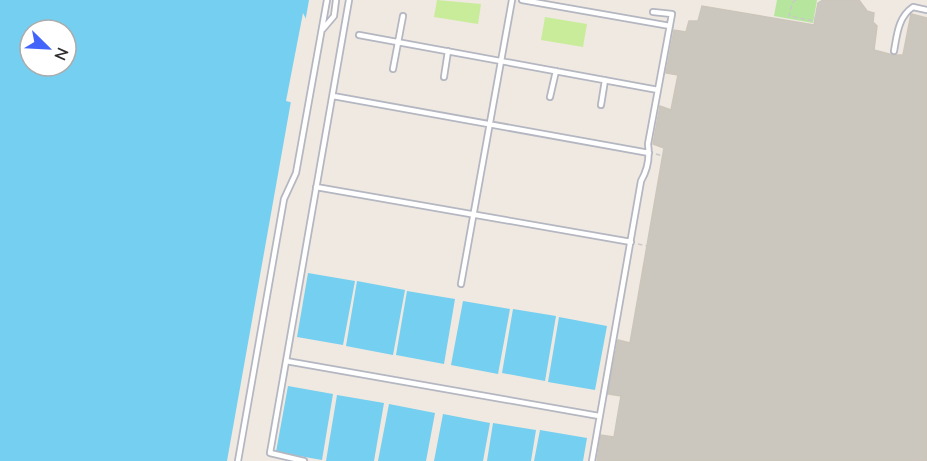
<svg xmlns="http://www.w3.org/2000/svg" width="927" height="461" viewBox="0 0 927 461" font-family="'Nunito Sans',sans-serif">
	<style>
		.green { fill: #b6e59e }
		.pitch { fill: #c9ec9a }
		.water { fill: #75cff0; fill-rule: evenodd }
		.pier { fill: #efe9e1 }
		.building { fill: #cbc7bf; stroke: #cbc5ba; stroke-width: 1.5 }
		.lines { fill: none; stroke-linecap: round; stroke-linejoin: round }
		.service-casing { stroke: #b4b7c1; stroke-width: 8 }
		.path { stroke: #c9c9c9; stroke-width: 1.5; stroke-dasharray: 4.5 3; stroke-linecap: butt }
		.service { stroke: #fff; stroke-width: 4.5 }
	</style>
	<rect width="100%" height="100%" fill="#efe9e1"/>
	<!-- green -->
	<path class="green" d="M777 0H817L813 23 774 16Z"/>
	<!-- pitch -->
	<path class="pitch" d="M437 0 481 4 478 24 434 17Z
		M545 17 587 24 583 47 541 40Z"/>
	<!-- water -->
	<path class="water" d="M0 0H309L227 461H0ZM30 30H66V66H30Z
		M308 273 355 281 343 345 297 337Z
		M357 281 405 290 393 355 346 346Z
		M407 291 455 299 444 364 396 355Z
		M463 301 510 309 498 374 451 365Z
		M513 309 556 316 545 381 502 373Z
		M559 317 607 326 595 390 548 382Z
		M288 386 333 394 322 460 276 452Z
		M337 395 384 403 374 461H326Z
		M389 404 435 413 426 461H378Z
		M443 414 490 423 483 461H434Z
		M493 423 536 430 531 461H487Z
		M540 430 587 438 583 461H534Z"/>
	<!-- pier -->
	<path class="pier" d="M303 13 308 23 294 103 286 101Z"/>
	<!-- building -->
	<path class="building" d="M823 0H859L867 11 874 13 873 22 877 26 874 50 893 55H903L911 14 927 18V461H597L601 435 614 437 621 396 608 394 618 340 630 343 664 148 653 144 660 106 671 110 678 75 666 73 674 30 686 32 689 21H698L702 6 814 25 818 3Z"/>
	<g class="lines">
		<!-- service casing -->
		<g class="service-casing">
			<path id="service" d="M522 0 670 26
				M323 29 334 16 336 0
				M359 35 658 90
				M894 51C897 35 898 17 913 7L927 10
				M393 69 403 16
				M444 77 448 51
				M333 96 649 153
				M550 97 556 71
				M601 105 605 80
				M316 187 631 242
				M461 284 512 0
				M286 361 599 416
				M238 461 284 199 296 173 327 0
				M304 461 270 453 349 0
				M592 461 641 181C648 169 650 158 648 144L672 14 653 12"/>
		</g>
		<!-- path -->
		<path class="path" d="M796 0 792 3 789 16 814 21 821 0
			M656 154 663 156
			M638 244 647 246"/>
		<!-- service -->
		<use href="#service" class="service"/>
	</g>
	<!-- north arrow -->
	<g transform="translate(48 48) rotate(114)"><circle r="28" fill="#ffffff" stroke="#ababab" stroke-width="1.5"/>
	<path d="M0-4.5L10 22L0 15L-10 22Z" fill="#4264fb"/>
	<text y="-9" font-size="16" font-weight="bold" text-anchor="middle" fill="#2e2e2e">N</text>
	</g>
</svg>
